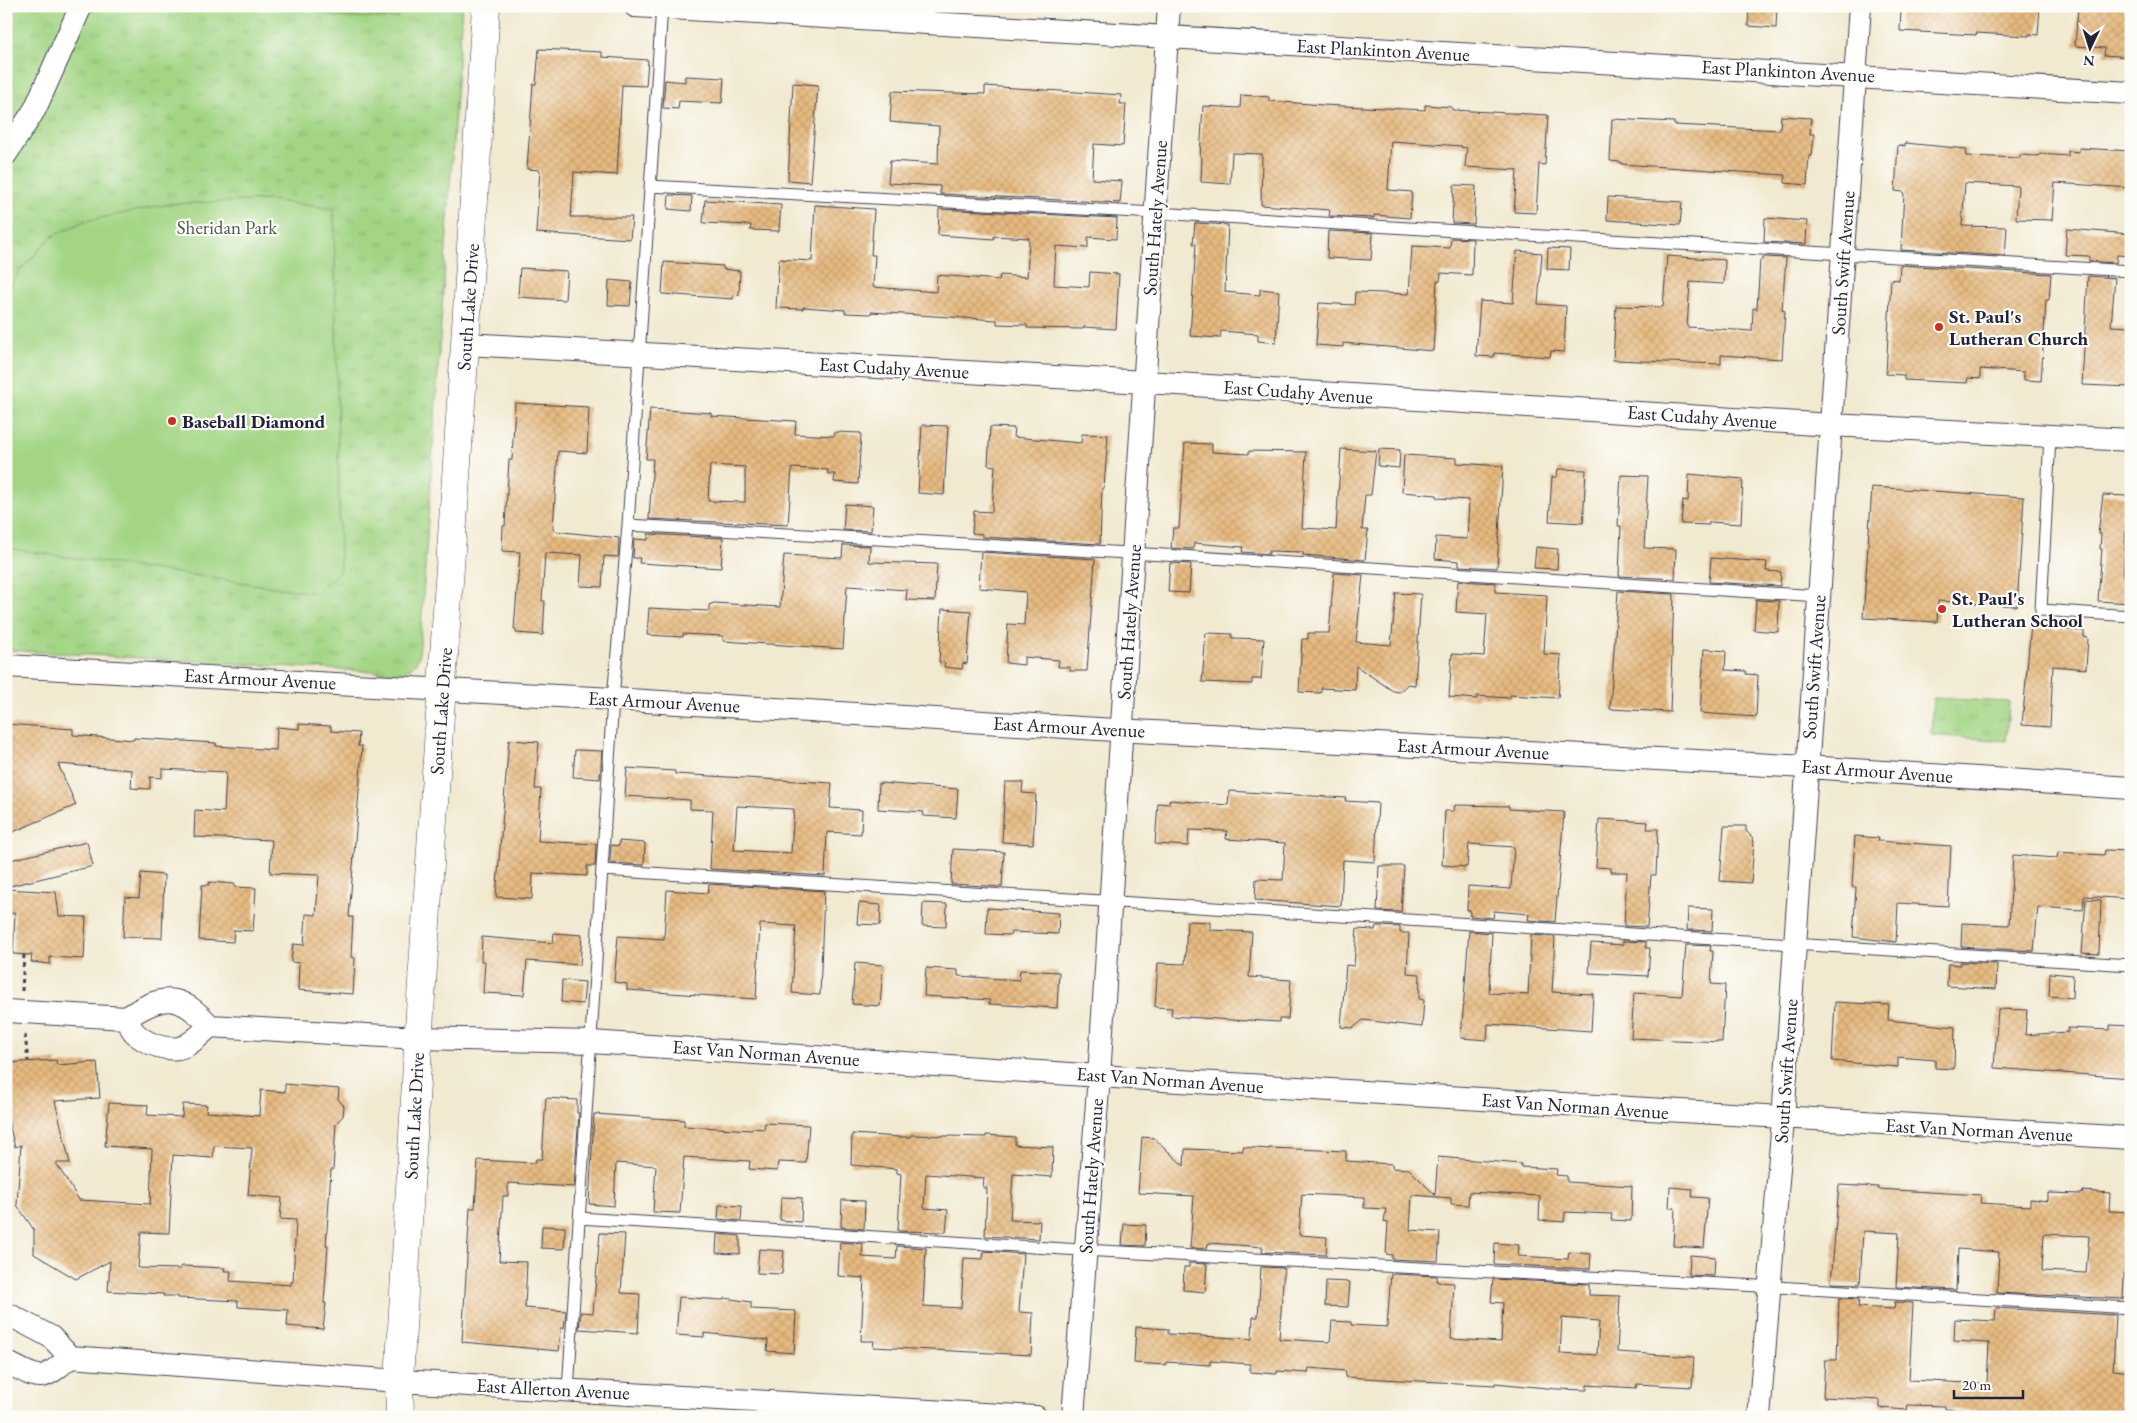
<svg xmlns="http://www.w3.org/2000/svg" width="2137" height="1423" viewBox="0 0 2137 1423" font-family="'EB Garamond',serif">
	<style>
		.grass { fill: url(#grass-tufts); stroke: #627c60 }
		.pitch { fill: #a3d585; stroke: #627c60 }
		.building { fill: url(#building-cross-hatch); fill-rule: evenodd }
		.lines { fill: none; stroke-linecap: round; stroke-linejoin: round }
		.service-casing { stroke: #414051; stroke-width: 13 }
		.minor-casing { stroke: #414051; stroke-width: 24 }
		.secondary-casing { stroke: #414051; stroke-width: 29 }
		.path { stroke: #414051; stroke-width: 3; stroke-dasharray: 4 4; stroke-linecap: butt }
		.service { stroke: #fff; stroke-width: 11 }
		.minor { stroke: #fff; stroke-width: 22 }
		.secondary { stroke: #fff; stroke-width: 28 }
		.poi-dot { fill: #c8321e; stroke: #fdfcf7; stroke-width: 2 }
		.labels { text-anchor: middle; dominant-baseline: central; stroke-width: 4.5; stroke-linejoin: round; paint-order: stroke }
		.street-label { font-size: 19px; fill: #22223b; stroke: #fdfcf7 }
		.park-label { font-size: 19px; fill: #495851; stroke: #fdfcf7 }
		.poi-label { font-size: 19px; font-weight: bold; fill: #22223b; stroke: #fdfcf7; text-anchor: start }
	</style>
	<defs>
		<pattern id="grass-tufts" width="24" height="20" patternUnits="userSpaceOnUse" patternTransform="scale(1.25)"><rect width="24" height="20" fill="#a3d585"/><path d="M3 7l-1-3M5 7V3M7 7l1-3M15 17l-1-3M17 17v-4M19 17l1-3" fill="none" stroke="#8cb774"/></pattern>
		<pattern id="building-cross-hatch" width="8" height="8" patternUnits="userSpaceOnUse" patternTransform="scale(1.25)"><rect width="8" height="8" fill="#e7ba80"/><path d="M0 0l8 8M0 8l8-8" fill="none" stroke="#c6a070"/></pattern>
	</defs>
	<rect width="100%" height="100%" fill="#fdfcf7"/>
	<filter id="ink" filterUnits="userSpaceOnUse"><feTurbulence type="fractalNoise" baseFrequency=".02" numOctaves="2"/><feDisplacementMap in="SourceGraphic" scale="10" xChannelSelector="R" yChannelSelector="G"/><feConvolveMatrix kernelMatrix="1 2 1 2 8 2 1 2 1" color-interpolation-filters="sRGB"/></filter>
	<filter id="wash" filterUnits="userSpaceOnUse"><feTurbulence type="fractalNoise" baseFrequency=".0096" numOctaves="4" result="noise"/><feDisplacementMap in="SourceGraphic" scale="20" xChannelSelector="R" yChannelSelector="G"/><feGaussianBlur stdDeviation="1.12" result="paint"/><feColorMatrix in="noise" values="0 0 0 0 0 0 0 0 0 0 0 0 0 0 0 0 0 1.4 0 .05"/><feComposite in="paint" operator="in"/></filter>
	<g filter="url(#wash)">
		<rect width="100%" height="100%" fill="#f1e9d0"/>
		<!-- grass -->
		<path class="grass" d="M6 6H462L419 658C413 668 408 671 397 673L6 650Z
			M1933 698 2009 702 2006 741 1931 735Z"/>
		<!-- pitch -->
		<path class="pitch" d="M302 6H399L398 18 336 17Z
			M270 200 334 209 340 571 315 593 6 548V294L19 272 51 237 85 221 170 204Z"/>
		<g id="blocks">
			<!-- building -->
			<path class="building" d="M1749 6H1777L1776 28 1748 26Z
				M1912 6H2040L2038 35 2029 34V36L1976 33V35L1900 31 1901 9H1912Z
				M2078 6H2131L2130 57 2104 55 2105 48 2075 46Z
				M539 49 602 52V57L648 60 646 86 622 85 617 175 574 172 571 217H632L630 239 536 233 540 170 527 169 533 84H536Z
				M685 76 724 78 722 103 679 101 678 109 663 108 665 80 685 82Z
				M793 83 818 85 810 182 788 180Z
				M985 86 1121 95 1120 104H1126L1123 146 1094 144 1092 179 1122 181 1120 203 940 194V186L888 183 890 161 938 164 939 126 890 122 892 91 985 94Z
				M1241 95 1269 97V101L1323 105 1425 110V105L1452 107V110L1548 115 1545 165 1539 164 1536 213 1514 212 1517 170 1465 167 1467 148 1461 147 1462 146 1391 141 1388 190 1412 192 1410 218 1374 215V218L1329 216 1330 210 1261 205 1262 154 1232 153 1230 184 1201 182 1202 157H1200L1203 106 1240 108Z
				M1781 116 1811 118 1810 134H1814L1812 156H1809L1807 185 1785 183V175L1621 164V162L1610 161 1612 119 1674 122V125L1780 130Z
				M1905 143 1967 149 1966 156 2020 158V155L2038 156 2040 154 2068 156V151L2079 152V148L2131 151V188L2055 183 2052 220 2016 219 2018 186 1965 183 1962 226 2007 227 2005 256 1901 250 1904 192 1895 191 1898 145 1905 146Z
				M1454 185 1476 186 1474 224 1452 223Z
				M669 195 692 196 691 211 668 209Z
				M1608 197 1682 202 1680 225 1607 220Z
				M705 200 781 205 779 231 750 230 751 225 703 223Z
				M815 205 874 209 871 255H875L873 287 936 292 937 275 999 280 1000 275 1027 277 1029 238 994 236V239L938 235 939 209 1117 218 1116 239 1088 237V248L1056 246 1054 285 1089 287 1090 272 1119 274 1116 329 1084 327 1083 329 1027 328V325L997 324V320L871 312V314L845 313V310L803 307V309L776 308 779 259 812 261Z
				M1765 218 1807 221 1806 244 1764 242Z
				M1195 223 1228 225 1225 292 1260 295V289L1279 291 1276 343 1258 341V334L1221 331 1220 338 1190 336 1196 244H1193Z
				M2067 229 2131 234V256L2117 255 2116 263 2089 261V256L2065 255Z
				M1328 231 1373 233 1371 260 1327 258Z
				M1451 238 1473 239 1472 275 1441 273 1440 281H1437L1433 351 1343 343V347L1316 345 1319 303 1354 305 1355 292 1409 294 1412 246 1450 248Z
				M1548 248 1570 249 1569 270 1547 269Z
				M1517 251 1542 253 1538 304 1566 306 1564 352 1551 351 1550 357 1494 353V357L1476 356 1480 301 1513 303Z
				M1667 256 1725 260 1724 284 1690 282 1687 327 1752 331 1753 308 1757 309 1760 260H1763V257L1786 258 1782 310 1785 311 1782 359 1721 355V364L1613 360 1616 306 1663 307Z
				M664 262 723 266V269L740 271 739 295 733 294V299L662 294Z
				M1900 265 2051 274 2049 300H2046L2041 381 2024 380V372L1980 369V379L1968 378 1967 383 1904 380V375L1886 374 1891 279 1899 280Z
				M520 268 567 271 565 300 518 297Z
				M2088 276 2115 278 2111 326 2131 327V387L2082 385Z
				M609 280 632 282 630 306 608 305Z
				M515 403 589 407 587 453 558 451 553 529 554 531 619 538 618 557 604 556 602 587 580 586 582 555 545 553 542 601H545L543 635 516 633V629H514L520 552 502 551 503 526H505L509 460H512Z
				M650 409 711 413V416L796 421 795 434 834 436 835 432 861 433 858 484 834 482 835 474H828V470L792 468 788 525 649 519 653 459H646ZM710 465 745 467V502L708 501Z
				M922 425 948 426 944 495 918 493Z
				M990 427 1014 428 1013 437 1081 443 1082 434 1108 435 1104 488H1102L1100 544 982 537V534L972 533 974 511 992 512 995 466 988 465Z
				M1185 443 1212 444V452L1249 454V451L1306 452 1302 528 1336 530 1341 449 1376 451 1371 495H1365L1362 530H1368L1365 560 1303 555V552L1269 551V554L1242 552 1243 547 1194 543 1193 549 1171 548 1173 528H1179Z
				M1379 449 1400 450 1399 468 1378 466Z
				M1404 455 1457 458V463L1503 466 1497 568 1459 566V561L1435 559 1436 537 1467 539 1469 500 1437 498V495L1402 492Z
				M1558 469 1586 470 1583 523 1549 521 1552 477H1557Z
				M1689 474 1743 479 1741 524 1709 522V525L1681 524 1683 500 1688 501Z
				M1621 475 1648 476 1644 548 1676 549 1675 579 1619 576 1621 526H1618Z
				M1872 487 2024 497 2017 606 1938 601 1937 622 1863 618Z
				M2103 495 2128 496 2123 578H2131V603L2098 601 2102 549H2100L2101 534H2098Z
				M845 504 873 506 871 531 843 530Z
				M648 534 723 538 721 568 639 563 640 558H633L634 539 648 540Z
				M843 545 870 546 869 562 937 564 935 601 906 600 907 590 847 586 843 649 723 641V636L683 634V637L647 635 649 608 709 611V605L714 603 780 607 784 555 842 558Z
				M1536 547 1558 549 1557 569 1534 568Z
				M981 552 1095 559 1087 671H1070V667H1058L1059 660 1024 657V665L1006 663 1008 624 1024 625 1026 592 979 588Z
				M1711 558 1767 562 1766 571 1781 572 1780 586 1709 582Z
				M1170 563 1191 564 1189 593 1168 592Z
				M1334 573 1363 575 1356 642 1391 645 1396 593 1421 594 1415 685 1408 684 1399 692 1393 691 1356 666 1355 690 1321 688V693L1299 692 1302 639H1308V633H1329Z
				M1458 581 1496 583 1495 592 1547 595 1544 654 1561 655 1558 698 1510 695V698L1477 696V699L1449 697 1452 654 1484 656 1487 614 1456 612Z
				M1618 591 1674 594 1670 712 1610 709Z
				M1756 600 1779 601 1778 632 1754 630Z
				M942 609 971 611 967 664 963 663 962 669 944 667 945 663 939 662Z
				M2031 624 2055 625 2054 629 2084 631V637L2088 638 2086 669 2053 666 2050 727 2022 725Z
				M1206 633 1232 634V638L1264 639 1261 679H1252V684L1202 682Z
				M1704 649 1726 651 1725 670 1746 671V674L1758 675 1756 717 1700 713Z
				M6 724 73 729V735L134 740V738L216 743V746L276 750 277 727 299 729V724L331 726V731L359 733 358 746H362L360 778 349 917H353L351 957 355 958 353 994 298 990 299 963 291 962 293 944 304 945 306 914 316 915 319 875 270 873 272 840 194 837 195 810 224 812 226 772 162 769V778L150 777V789L131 788 132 770 58 764 76 805 6 835Z
				M509 740 539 742 535 789H541L538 841 596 844 595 866H587V876L533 873 532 899 496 897Z
				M575 750 602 751 600 779 573 777Z
				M627 768 675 771V774L832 783 830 808 862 810 861 834 827 832 825 876 710 869 713 810 690 809V800L625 796ZM737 806 794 809 791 853 734 850Z
				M1005 782H1023L1022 793 1036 794 1033 844 1002 842Z
				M879 783 958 789 956 818 923 816 924 812 878 809Z
				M1229 791 1346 798 1345 801 1378 803 1375 862 1343 860 1341 906 1255 900 1256 879 1283 880 1285 843 1226 839 1227 831 1189 830 1188 846 1155 844 1158 803 1169 804V800L1228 805Z
				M1455 805 1509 806V809L1564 812 1555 922 1528 920 1529 914 1494 911 1493 918 1470 916V910H1467L1468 886 1511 889 1514 847 1469 844 1467 867 1442 865 1445 811H1454Z
				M1599 819 1648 822 1647 829H1658L1656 875H1651L1647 927 1624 926 1627 872H1611V868L1596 867Z
				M1724 826H1746V831L1753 838 1754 843 1751 883 1720 881Z
				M1855 836 1879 838 1878 841 1951 846 1948 906 1898 903 1896 942 1853 937 1856 887H1852Z
				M619 841 645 843 644 865 610 863 611 845 619 846Z
				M87 842 93 866 6 887V861Z
				M953 849 1004 852 1002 887 951 884Z
				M2105 850 2131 851V899L2084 896 2083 910 2038 907 2034 951 1961 947 1962 923 2009 925 2013 855 2057 858 2058 852 2104 855Z
				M1379 866H1404L1401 912 1377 911Z
				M141 873 164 875 162 938 123 937 125 897 139 898Z
				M209 882 235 884 234 887 256 888 253 931 234 930 233 942 199 940 202 885H209Z
				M709 884 824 891 820 995 792 993 796 926 760 924 756 999 627 990V984L614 982 618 936 664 939 667 890 708 893Z
				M6 889 56 892 59 916 86 917 84 959 50 957V964L31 962 32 955 13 954 15 913 9 914Z
				M2086 899 2101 900 2099 954 2082 953Z
				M859 903 881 905 880 925 857 924Z
				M923 903 947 904 946 927 922 926Z
				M987 908 1059 913 1058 934 1011 932 1010 935 986 934Z
				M1688 908 1713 909 1712 931 1687 930Z
				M1187 921 1210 922V930L1252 932 1249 977 1291 980 1288 1019H1279V1022L1247 1020V1021L1171 1016 1172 1008 1155 1007 1158 963 1185 964Z
				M1376 926 1400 927V933H1409L1407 973 1420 974 1419 999 1424 1000 1422 1027 1363 1020 1353 1028 1341 1027 1346 965 1354 966 1357 929 1375 930Z
				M1469 931 1492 933 1489 993 1528 995 1531 935 1555 937 1552 992 1593 994 1591 1031 1488 1024 1487 1040 1461 1038Z
				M554 933 582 935 580 965 527 961 524 995 483 993 485 961H481L482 937 553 943Z
				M1623 941 1646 942V948H1650L1648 976 1589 973 1591 943 1623 945Z
				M1686 945 1711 946 1710 951H1713L1711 984 1725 985 1722 1042 1631 1038 1634 993 1682 996Z
				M1960 962 1997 964 1996 989 1947 986 1948 964 1960 965Z
				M855 963 883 965 880 1006 852 1004Z
				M926 968 958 970V976L1019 980 1020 970 1059 972 1057 1008 989 1004 990 1000 924 996Z
				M2050 973 2073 975 2072 998 2049 996Z
				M562 980 585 982 583 1004 561 1002Z
				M1835 1002 1889 1005 1888 1020 1955 1027 1954 1069 1935 1068V1060L1898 1057V1067L1832 1061Z
				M1998 1009 2027 1010 2025 1035 2068 1032V1028L2110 1030V1025L2131 1026V1078L1994 1068Z
				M56 1060 57 1065 97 1062 100 1098 55 1101 70 1163H56L79 1200 150 1204 152 1149 105 1146 109 1103 148 1105 147 1115 182 1117 183 1104 207 1105 206 1112 259 1116 261 1090 285 1092V1084L339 1089 338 1099 344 1106 343 1116 336 1123 333 1170H331L326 1245H328L324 1303H326L323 1329 287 1326 288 1310 238 1307V1301L178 1298V1296H163L164 1294 108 1291 110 1261 76 1279 34 1254V1230L17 1205 21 1145 15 1147 6 1113V1063ZM214 1146 252 1148 248 1195 282 1198 280 1219 296 1220 293 1282H291V1285L230 1281 231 1271H224L225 1268 182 1266 180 1269 138 1268 141 1232 169 1233 173 1155 213 1158Z
				M546 1098 577 1100V1113H579L574 1187 508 1183V1196H503L499 1261 527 1262 525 1308 566 1311 564 1328H561L559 1351 462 1342 470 1208H475L478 1160 535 1163 536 1159H542Z
				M594 1114 684 1120V1126L752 1130V1128L764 1129 765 1123 809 1125 806 1163 778 1162 777 1171 749 1169 750 1161 684 1157 680 1213 653 1212 656 1166 616 1163 614 1206 589 1204Z
				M852 1134 899 1137H911V1135L986 1137V1135L1015 1137V1145L1053 1147 1052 1177 1013 1174 1010 1220 1040 1221 1039 1239 985 1236 987 1188H983L984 1178 926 1174 924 1208 948 1210 946 1232 898 1231 901 1174 897 1173V1169L851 1165Z
				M1142 1137 1154 1138 1184 1166 1185 1149 1243 1151V1147L1269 1149V1148L1346 1151V1161L1392 1164V1168L1409 1169 1435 1195 1438 1157 1521 1164V1167L1557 1169 1556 1175 1567 1176V1182L1632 1186 1631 1221 1611 1220 1612 1214 1565 1212 1564 1222 1539 1220 1540 1196 1469 1192 1468 1205 1451 1204V1198L1412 1195 1410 1230 1440 1232 1438 1261 1392 1259V1255L1386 1254 1388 1223 1384 1222 1386 1209 1364 1208V1197L1302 1194 1299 1235 1327 1237 1326 1255 1262 1252 1263 1247 1210 1243 1208 1244 1207 1249 1190 1248 1194 1196 1138 1193Z
				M1839 1185 1878 1187V1189L1981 1195 1980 1203 2030 1206V1199L2048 1201V1193L2082 1194 2083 1191 2110 1193 2109 1211 2131 1212V1258H2125L2123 1299 1997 1293 1999 1252 1958 1249 1956 1290 1896 1287 1899 1233 1863 1231 1860 1284 1831 1283ZM2044 1234 2089 1236 2086 1273 2042 1271Z
				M1670 1187 1693 1189 1692 1197 1708 1198 1704 1248 1673 1246 1675 1208H1669Z
				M781 1197 802 1198 801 1222 780 1220Z
				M842 1200 865 1201 864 1229 841 1227Z
				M719 1205 742 1206 741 1221 718 1219Z
				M1124 1224 1146 1225 1145 1246 1122 1245Z
				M542 1226 565 1227 564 1249 541 1248Z
				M600 1233 625 1234 621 1293 640 1294 638 1333 579 1329 581 1312 593 1313Z
				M717 1234 740 1236V1254L716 1253Z
				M840 1242 863 1244 862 1257 896 1259 897 1246 926 1248 923 1306 961 1308 964 1258 983 1259 984 1251 1023 1254 1019 1312 1033 1313 1031 1355 873 1347 874 1341H861L864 1278 838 1276Z
				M1495 1243 1519 1245 1518 1256 1568 1259 1569 1252 1591 1254 1590 1269 1494 1264Z
				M759 1249 784 1251 782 1274 757 1273Z
				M1690 1255 1715 1257 1714 1276 1689 1275Z
				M1189 1263 1207 1264 1205 1292 1183 1290 1184 1267H1189Z
				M1261 1267 1284 1268 1279 1339 1330 1342 1332 1321 1351 1322V1325L1387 1327 1391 1274 1437 1276V1282L1454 1283 1451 1339 1501 1342 1503 1303 1491 1302 1493 1279 1589 1284V1295L1620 1296 1617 1352 1694 1357 1692 1387 1637 1384 1636 1388 1587 1385V1390L1557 1389 1495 1383V1385L1345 1377 1346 1371 1309 1368 1308 1373 1277 1371V1374L1250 1372V1364L1210 1361V1365L1166 1362V1365L1134 1363 1136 1327 1168 1329V1334L1252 1339 1253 1317H1258ZM1562 1318 1599 1321 1597 1355 1560 1353Z
				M1326 1281 1350 1282 1348 1307 1325 1306Z
				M679 1297 722 1300 725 1298 751 1302V1309L796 1311 794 1353 767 1351 768 1340 704 1333V1337L676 1335Z
				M1839 1298 1859 1299 1858 1307 1894 1309 1895 1302 1913 1303 1909 1380 1987 1384 1989 1343 1954 1341 1955 1319 1995 1321 1996 1308 2116 1315 2113 1370 2131 1372V1417L1985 1415V1411L1945 1409V1406L1908 1405 1907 1410 1880 1408V1400L1823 1397 1825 1360H1837Z"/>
		</g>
	</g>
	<g filter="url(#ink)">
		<use href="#blocks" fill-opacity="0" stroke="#414051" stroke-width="1"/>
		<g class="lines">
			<!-- service casing -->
			<g class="service-casing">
				<path id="service" d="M650 186 1156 213 2131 271
					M2050 436 2041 610 2131 616
					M628 525 1164 555 1819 596
					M602 870 2131 965
					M579 1218 1064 1249 1741 1285 2131 1308
					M568 1390 613 699 628 525 662 6"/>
			</g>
			<!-- minor casing -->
			<g class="minor-casing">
				<path id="minor" d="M635 6C1134 38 1633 60 2131 93
					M6 154 35 109 81 6
					M465 344 1145 382 1831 425 2131 440
					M6 666 613 699 1098 729 1807 767 2131 788
					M6 1011 126 1018
					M210 1026C202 1033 195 1041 185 1046 170 1053 145 1044 134 1032 131 1028 128 1022 126 1018 163 994 179 992 210 1026L419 1038 591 1042 1130 1078 2131 1138
					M6 1313 51 1337 70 1357C40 1384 40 1379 6 1362
					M70 1357 399 1381 1036 1417
					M1073 1417 1099 1076 1169 6
					M1759 1417 1783 1119 1860 6"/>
			</g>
			<!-- secondary casing -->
			<g class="secondary-casing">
				<path id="secondary" d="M400 1417 399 1381 420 1012 465 344 486 6"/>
			</g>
			<!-- path -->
			<path class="path" d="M22 991 24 955
				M25 1035 28 1061"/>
			<!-- service -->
			<use href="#service" class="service"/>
			<!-- minor -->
			<use href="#minor" class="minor"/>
			<!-- secondary -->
			<use href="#secondary" class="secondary"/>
		</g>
	</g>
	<!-- markers -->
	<g class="poi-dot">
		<circle cx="1939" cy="327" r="5"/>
		<circle cx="172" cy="421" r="5"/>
		<circle cx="1942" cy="609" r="5"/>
	</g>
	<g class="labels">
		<!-- street labels -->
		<g class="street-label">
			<text transform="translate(1383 50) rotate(3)">East Plankinton Avenue</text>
			<text transform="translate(1788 71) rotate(3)">East Plankinton Avenue</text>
			<text transform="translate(1155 218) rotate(-86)">South Hately Avenue</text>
			<text transform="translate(1843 263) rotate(-86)">South Swift Avenue</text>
			<text transform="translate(468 307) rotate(-86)">South Lake Drive</text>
			<text transform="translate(894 368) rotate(3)">East Cudahy Avenue</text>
			<text transform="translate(1298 392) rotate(4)">East Cudahy Avenue</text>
			<text transform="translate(1702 417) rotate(4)">East Cudahy Avenue</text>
			<text transform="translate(1129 622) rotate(-86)">South Hately Avenue</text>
			<text transform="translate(1814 667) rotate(-86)">South Swift Avenue</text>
			<text transform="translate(260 679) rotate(3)">East Armour Avenue</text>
			<text transform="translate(664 702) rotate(3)">East Armour Avenue</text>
			<text transform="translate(441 711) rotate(-86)">South Lake Drive</text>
			<text transform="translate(1069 727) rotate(3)">East Armour Avenue</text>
			<text transform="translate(1473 749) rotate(3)">East Armour Avenue</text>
			<text transform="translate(1877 771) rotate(4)">East Armour Avenue</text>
			<text transform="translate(766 1053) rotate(4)">East Van Norman Avenue</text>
			<text transform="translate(1786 1071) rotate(-86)">South Swift Avenue</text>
			<text transform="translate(1170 1080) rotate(4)">East Van Norman Avenue</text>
			<text transform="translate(1575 1106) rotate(4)">East Van Norman Avenue</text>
			<text transform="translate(414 1116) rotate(-87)">South Lake Drive</text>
			<text transform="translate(1979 1130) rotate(3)">East Van Norman Avenue</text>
			<text transform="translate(1091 1176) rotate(-86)">South Hately Avenue</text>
			<text transform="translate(553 1389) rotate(3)">East Allerton Avenue</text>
		</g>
		<!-- park labels -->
		<g class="park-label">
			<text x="227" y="227">Sheridan Park</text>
		</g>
		<!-- poi labels -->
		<g class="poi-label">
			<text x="1949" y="316">St. Paul's<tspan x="1949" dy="22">Lutheran Church</tspan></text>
			<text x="182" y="421">Baseball Diamond</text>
			<text x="1952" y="598">St. Paul's<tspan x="1952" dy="22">Lutheran School</tspan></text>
		</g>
	</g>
	<!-- margin -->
	<rect width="2137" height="1423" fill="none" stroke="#fdfcf7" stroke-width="25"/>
	<!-- north arrow -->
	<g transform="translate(2090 48) rotate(184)" stroke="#fdfcf7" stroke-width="4" paint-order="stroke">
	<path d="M0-4L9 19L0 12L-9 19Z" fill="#22223b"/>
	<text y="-8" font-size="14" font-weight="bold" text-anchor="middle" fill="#22223b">N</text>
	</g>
	<!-- scale -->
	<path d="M1954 1390v8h69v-8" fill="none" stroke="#22223b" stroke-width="2.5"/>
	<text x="1962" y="1390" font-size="15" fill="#22223b" stroke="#fdfcf7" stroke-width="4" paint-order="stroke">20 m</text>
</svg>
